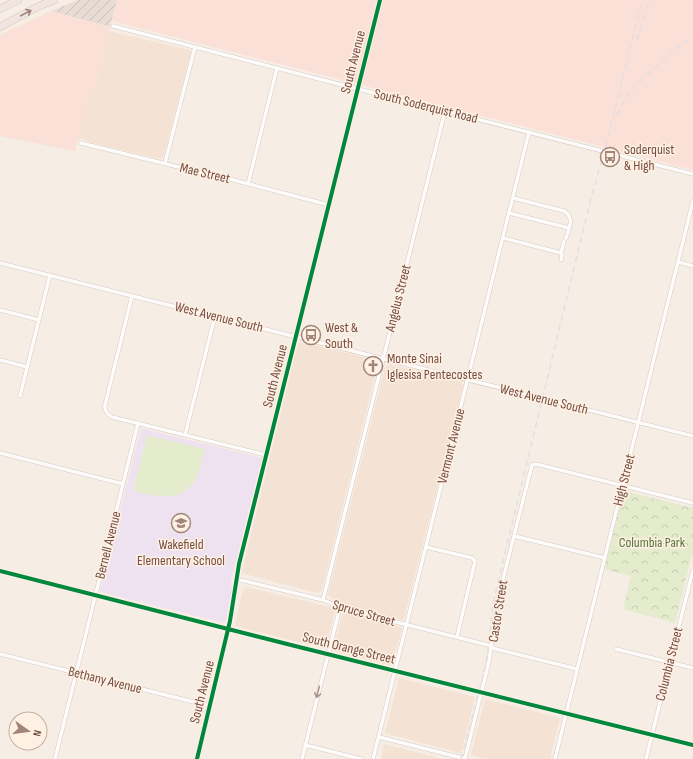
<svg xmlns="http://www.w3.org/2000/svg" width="693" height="759" viewBox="0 0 693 759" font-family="'Sofia Sans Condensed',sans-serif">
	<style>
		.residential { fill: #f4e2d4 }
		.commercial { fill: #fbe0d8 }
		.industrial { fill: url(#industrial-furrows) }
		.education { fill: #efe2f0 }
		.green { fill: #e4eccd }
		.forest { fill: url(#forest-crowns) }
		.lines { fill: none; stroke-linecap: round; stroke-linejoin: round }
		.street-casing { stroke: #d7c9c2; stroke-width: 4.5 }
		.highway-casing { stroke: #d5c8c2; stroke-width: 8 }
		.street { stroke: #fefcfb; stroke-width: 3.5 }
		.highway { stroke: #f1e4e1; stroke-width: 7 }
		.rail { stroke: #e2dfe3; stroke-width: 1.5; stroke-dasharray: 6 4; stroke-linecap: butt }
		.cycleway-casing { stroke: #fff0e4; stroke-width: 6 }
		.cycleway { stroke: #00873e; stroke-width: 4 }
		.oneway { stroke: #a0827a }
		.oneway2 { stroke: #ac948d }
		.labels { text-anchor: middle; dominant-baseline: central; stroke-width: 3; stroke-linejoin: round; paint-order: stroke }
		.street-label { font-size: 14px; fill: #754e43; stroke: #fff0e4 }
		.poi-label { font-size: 14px; fill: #754e43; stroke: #fff0e4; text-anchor: start }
		.park-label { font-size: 14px; fill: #537638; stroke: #fff0e4 }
	</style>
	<defs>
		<pattern id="industrial-furrows" width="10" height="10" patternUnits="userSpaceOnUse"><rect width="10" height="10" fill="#e9dcd5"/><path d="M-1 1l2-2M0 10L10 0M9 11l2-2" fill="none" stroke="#cbbeb8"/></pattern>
		<pattern id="forest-crowns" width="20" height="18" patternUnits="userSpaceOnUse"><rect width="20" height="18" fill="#e4eccd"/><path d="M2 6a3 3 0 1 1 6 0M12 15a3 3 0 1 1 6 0" fill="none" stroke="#c7ccb1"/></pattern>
	</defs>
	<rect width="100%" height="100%" fill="#f6ede4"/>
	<!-- residential -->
	<path class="residential" d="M109 31 189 50 191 52 163 158 161 159 89 142 84 139H80L77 141 90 89 95 90Z
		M300 342 376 360 378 363 322 589 320 592 318 593 245 574 243 573 242 571 298 344Z
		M388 364 458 381 462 383 463 386 404 618 402 620 344 606 330 597 328 594 385 367Z
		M246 587 334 608 335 610 326 647 323 648 235 626V623L243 590Z
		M343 612 401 627 402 629 392 663 389 665 334 651 333 648Z
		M399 678 475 697 461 753 385 733Z
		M485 699 560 718 550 759H485L471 755Z
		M384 744 443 759H381Z"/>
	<!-- commercial -->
	<path class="commercial" d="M117 0H693V170L112 21Z
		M51 11 110 27 95 90 90 89 75 151 0 136V35Z"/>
	<!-- industrial -->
	<path class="industrial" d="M78 0H117L110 27 51 11Z"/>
	<!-- education -->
	<path class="education" d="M141 429H144L262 458V460L261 465 260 466 231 580 232 589 225 623 101 592 100 591 140 432Z"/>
	<!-- green -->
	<path class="green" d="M147 435 205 449C202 460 200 473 194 482 180 503 153 496 133 491Z"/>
	<!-- forest -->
	<path class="forest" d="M624 491 693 508V551L675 623 623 609 631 576 604 569Z"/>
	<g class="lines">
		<!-- street casing -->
		<g class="street-casing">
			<path id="street" d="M113 26 358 89 693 174
				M81 143 207 174 226 178 329 205
				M165 163 195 47
				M248 184 277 68
				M513 198 564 211C575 217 569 229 566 238
				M509 213 569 228
				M503 238 561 253 562 254 561 260
				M561 253 564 241
				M678 262 693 266
				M0 263 693 436
				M132 296 105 405C104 411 107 414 112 417L266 455
				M0 310 39 320
				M0 360 27 367
				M20 396 50 275
				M185 435 215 316
				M0 453 123 484
				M514 536 605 558
				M426 547 472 558 475 561 457 637
				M0 571 295 646 693 745
				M237 580 245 581 323 600 348 610 492 646
				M323 600 445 111
				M492 648 577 669
				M616 649 693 668
				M0 654 210 706
				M379 737 466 759
				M305 745 361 759
				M55 759 138 423
				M197 759 230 621 239 564 380 0
				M302 759 340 607
				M373 759 529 132
				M465 759 489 661 498 599 532 465 536 464 693 503
				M555 759 693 201
				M646 759 693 570"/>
		</g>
		<!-- highway casing -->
		<g class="highway-casing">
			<path id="highway" d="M0 9 18 0
				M0 27 37 7 54 0"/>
		</g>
		<!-- street -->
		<use href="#street" class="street"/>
		<!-- highway -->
		<use href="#highway" class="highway"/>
		<!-- rail -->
		<path class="rail" d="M637 40 643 22 649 0
			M617 115 624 101 635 86 677 48 693 36
			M461 759 486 665 493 603 589 206 606 145 642 0"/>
		<!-- cycleway casing -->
		<g class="cycleway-casing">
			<path id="cycleway" d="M0 571 295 646 693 745
				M197 759 230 621 239 564 380 0"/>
		</g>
		<!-- cycleway -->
		<use href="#cycleway" class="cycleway"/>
	</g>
	<!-- one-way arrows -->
	<defs><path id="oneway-shaft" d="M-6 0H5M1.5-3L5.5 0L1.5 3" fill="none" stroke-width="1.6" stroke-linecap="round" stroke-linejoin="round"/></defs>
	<use class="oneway" href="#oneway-shaft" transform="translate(26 13) rotate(-28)"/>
	<use class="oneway2" href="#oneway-shaft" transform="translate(318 692) rotate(104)"/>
	<!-- icons -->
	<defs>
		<g id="bus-ring" transform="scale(1)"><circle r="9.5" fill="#fff0e4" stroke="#a2867b" stroke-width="1.5"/><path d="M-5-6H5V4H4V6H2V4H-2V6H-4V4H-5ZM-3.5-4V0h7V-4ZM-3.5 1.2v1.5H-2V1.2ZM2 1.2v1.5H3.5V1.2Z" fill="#a2867b"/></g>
		<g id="church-ring" transform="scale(1)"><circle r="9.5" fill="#fff0e4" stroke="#a2867b" stroke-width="1.5"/><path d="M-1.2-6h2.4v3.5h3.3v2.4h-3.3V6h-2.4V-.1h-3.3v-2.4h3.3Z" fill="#a2867b"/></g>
		<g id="school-ring" transform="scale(1)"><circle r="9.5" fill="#fff0e4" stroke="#a2867b" stroke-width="1.5"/><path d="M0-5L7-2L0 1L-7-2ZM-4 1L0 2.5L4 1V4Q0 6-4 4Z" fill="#a2867b"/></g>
	</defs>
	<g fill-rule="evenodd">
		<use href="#bus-ring" x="610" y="157"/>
		<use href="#bus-ring" x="311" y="335"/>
		<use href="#church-ring" x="373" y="366"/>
		<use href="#school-ring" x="181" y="523"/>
	</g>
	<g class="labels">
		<!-- street labels -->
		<g class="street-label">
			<text transform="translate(353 62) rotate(-76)">South Avenue</text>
			<text transform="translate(426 106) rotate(14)">South Soderquist Road</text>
			<text transform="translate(205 173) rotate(13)">Mae Street</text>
			<text transform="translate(398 298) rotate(-76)">Angelus Street</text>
			<text transform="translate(219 317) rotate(14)">West Avenue South</text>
			<text transform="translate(275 376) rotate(-76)">South Avenue</text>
			<text transform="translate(544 399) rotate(14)">West Avenue South</text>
			<text transform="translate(451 446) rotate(-76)">Vermont Avenue</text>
			<text transform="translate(624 480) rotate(-76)">High Street</text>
			<text transform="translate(108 545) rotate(-76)">Bernell Avenue</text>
			<text transform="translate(498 611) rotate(-81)">Castor Street</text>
			<text transform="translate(364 613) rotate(16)">Spruce Street</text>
			<text transform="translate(349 648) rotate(14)">South Orange Street</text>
			<text transform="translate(669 664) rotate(-76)">Columbia Street</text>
			<text transform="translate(105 680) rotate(14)">Bethany Avenue</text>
			<text transform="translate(202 692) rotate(-76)">South Avenue</text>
		</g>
		<!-- poi labels -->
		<g class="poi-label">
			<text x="624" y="149">Soderquist<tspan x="624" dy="16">&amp; High</tspan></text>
			<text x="325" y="327">West &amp;<tspan x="325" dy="16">South</tspan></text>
			<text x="387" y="358">Monte Sinai<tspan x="387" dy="16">Iglesisa Pentecostes</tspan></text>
			<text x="181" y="544" text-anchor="middle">Wakefield<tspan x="181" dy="16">Elementary School</tspan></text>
		</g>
		<!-- park labels -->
		<g class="park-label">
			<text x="652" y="542">Columbia Park</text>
		</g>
	</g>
	<!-- north arrow -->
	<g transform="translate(28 731) rotate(104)"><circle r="19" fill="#fff0e4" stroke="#c8afa4"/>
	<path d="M0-3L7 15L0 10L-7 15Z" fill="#a2867b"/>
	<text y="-6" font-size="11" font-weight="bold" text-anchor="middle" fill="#754e43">N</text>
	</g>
</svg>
